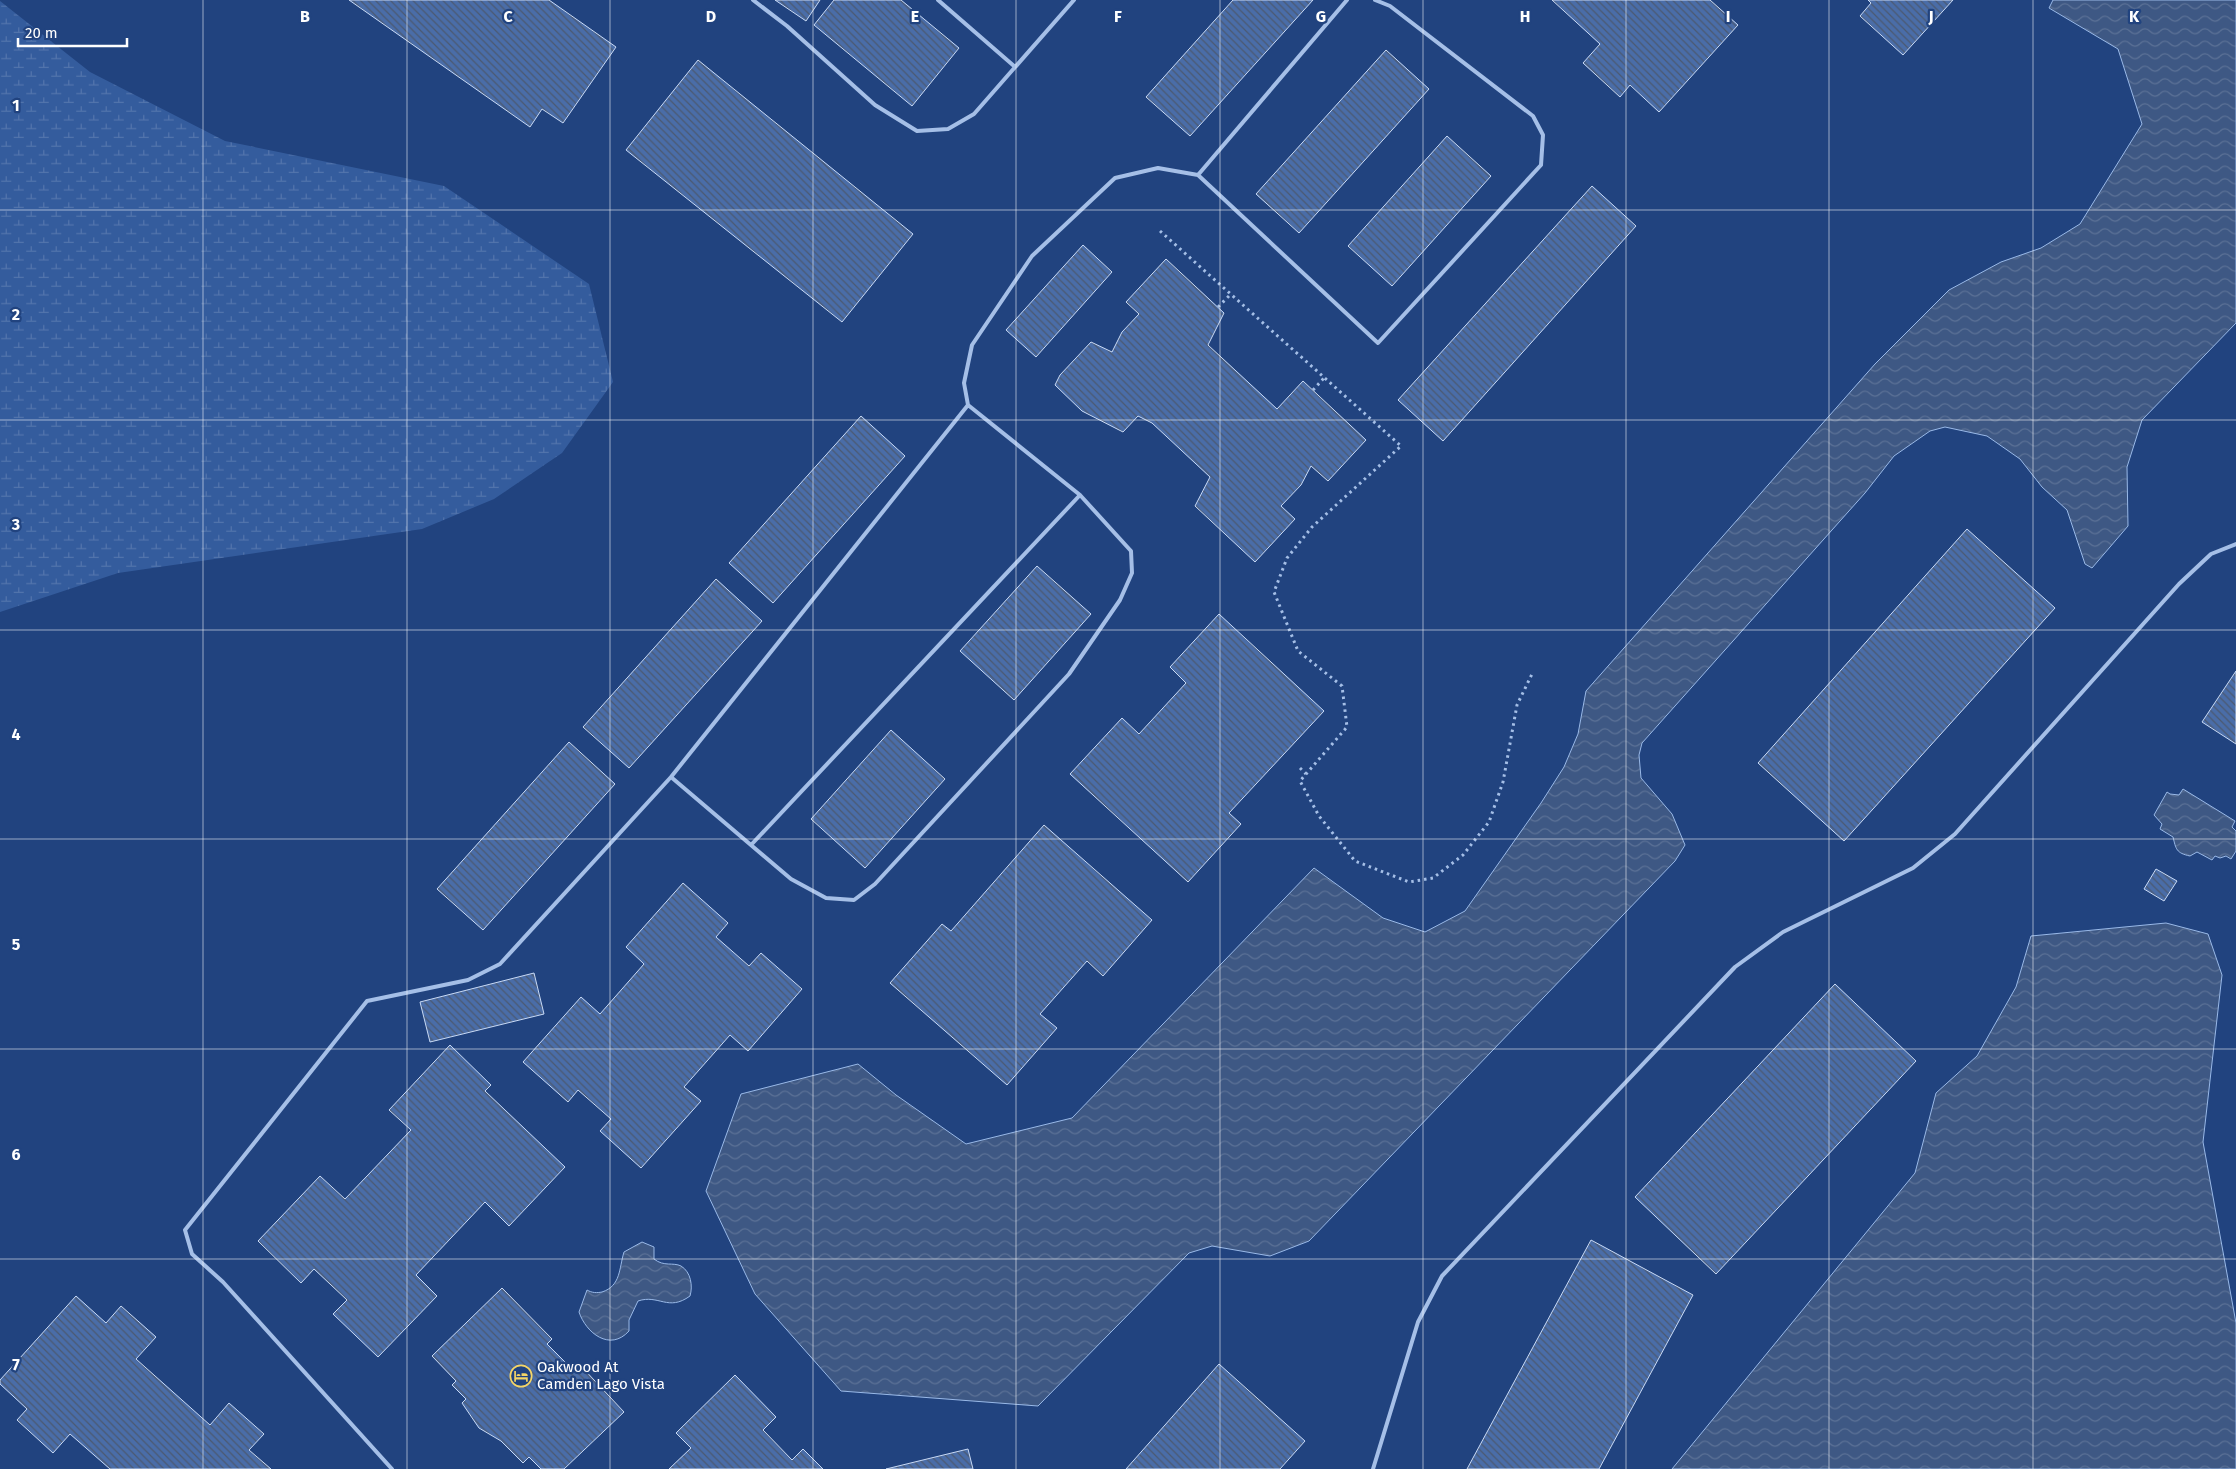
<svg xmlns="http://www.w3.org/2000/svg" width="2236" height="1469" viewBox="0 0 2236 1469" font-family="'Fira Sans',sans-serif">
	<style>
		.wetland { fill: url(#wetland-marsh) }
		.water { fill: url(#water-waves); stroke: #99b9e8 }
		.building { fill: url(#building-back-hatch); stroke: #c9daf5 }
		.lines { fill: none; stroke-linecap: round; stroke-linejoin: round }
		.path { stroke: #a5bfe7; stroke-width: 3; stroke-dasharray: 2.5 4; stroke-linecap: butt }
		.lane { stroke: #a5bfe7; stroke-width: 4 }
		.grid { fill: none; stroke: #fff; stroke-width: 1; stroke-opacity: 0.55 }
		.labels { text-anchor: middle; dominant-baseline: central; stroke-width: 4.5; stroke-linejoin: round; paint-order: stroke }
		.poi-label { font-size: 15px; fill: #fff; stroke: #21437f; text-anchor: start }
		.grid-label { font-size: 16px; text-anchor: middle; font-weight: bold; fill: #fff; stroke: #21437f; stroke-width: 4.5; stroke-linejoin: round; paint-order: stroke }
	</style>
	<defs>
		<pattern id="wetland-marsh" width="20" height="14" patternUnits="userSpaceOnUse" patternTransform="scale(1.25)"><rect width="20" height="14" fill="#345c9d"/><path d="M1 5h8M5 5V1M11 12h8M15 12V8" fill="none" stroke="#5274ac"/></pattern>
		<pattern id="water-waves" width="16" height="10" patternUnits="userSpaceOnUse" patternTransform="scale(1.25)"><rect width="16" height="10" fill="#3e5884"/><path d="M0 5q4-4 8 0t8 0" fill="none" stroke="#5b7196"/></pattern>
		<pattern id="building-back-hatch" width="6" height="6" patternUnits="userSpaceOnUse" patternTransform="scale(1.25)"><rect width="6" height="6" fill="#4a6da8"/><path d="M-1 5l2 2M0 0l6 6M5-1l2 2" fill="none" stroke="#4b5971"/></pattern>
	</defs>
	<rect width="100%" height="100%" fill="#21437f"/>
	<!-- wetland -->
	<path class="wetland" d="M0 1 90 72 225 141 444 186 589 284 613 382 562 453 494 499 422 529 118 573 0 612Z"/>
	<!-- water -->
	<path class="water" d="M2053 0H2236V323L2142 420 2127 467 2128 526 2092 568 2085 564 2067 510 2042 487 2020 459 1987 436 1945 427 1930 431 1894 456 1865 493 1642 743 1639 755 1641 778 1672 814 1685 845 1675 861 1309 1241 1270 1256 1212 1246 1189 1253 1038 1406 841 1391 755 1294 706 1191 741 1094 858 1064 896 1095 966 1144 1072 1118 1314 868 1383 918 1425 932 1465 911 1541 803 1564 767 1578 734 1586 691 1875 364 1949 290 2001 262 2041 248 2080 224 2142 124 2118 49 2049 8Z
		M2183 789 2235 821 2232 827 2236 831V851L2231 859 2226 856 2220 858 2215 856 2212 860 2197 852 2190 856C2176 853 2176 849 2173 837L2160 829 2162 824 2154 815 2167 792 2170 794 2179 795Z
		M2166 923 2208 934 2222 975 2203 1142 2236 1323V1469H1672L1915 1173 1936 1093 1977 1056 2016 987 2031 936Z
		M642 1242 654 1247V1259C664 1267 673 1262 681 1266 691 1272 693 1286 690 1296 668 1312 659 1294 638 1301L629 1320V1331C610 1352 586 1333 579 1312L587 1290C592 1293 597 1293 602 1292 621 1286 619 1268 624 1252Z"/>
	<!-- building -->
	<path class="building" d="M349 0H549L616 47 563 123 542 109 530 127Z
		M775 0H820L806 21Z
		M834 0H901L959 48 912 106 814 25Z
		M1233 0H1313L1190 136 1146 97Z
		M1552 0H1710L1738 25 1659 112 1630 85 1620 97 1583 63 1600 44Z
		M1868 0H1953L1903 55 1860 16 1871 3Z
		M1386 50 1429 89 1299 233 1256 194Z
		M698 60 913 234 842 322 626 150Z
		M1447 136 1491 176 1392 286 1348 246Z
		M1592 186 1636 226 1443 441 1398 400Z
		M1083 245 1112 272 1036 357 1006 330Z
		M1166 259 1224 313 1208 345 1277 409 1303 381 1366 440 1328 481 1311 466 1301 485 1281 506 1295 519 1255 562 1195 506 1210 477 1152 423 1138 416 1123 432 1082 411 1055 385 1060 375 1091 342 1112 352 1122 332 1139 314 1126 302Z
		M861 416 905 456 773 603 729 563Z
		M1967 529 2055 608 1844 841 1758 763Z
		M1037 566 1091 614 1014 700 960 651Z
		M716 579 762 621 629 768 583 727Z
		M1219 614 1324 711 1229 813 1241 824 1188 882 1070 774 1122 718 1139 734 1186 683 1170 667Z
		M2236 671V744L2202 722Z
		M891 730 945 779 865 868 811 819Z
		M569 742 615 784 483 930 437 889Z
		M1044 825 1152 920 1103 976 1087 961 1040 1014 1057 1028 1007 1085 890 983 942 924 951 931Z
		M2156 869 2177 881 2164 901 2144 889Z
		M683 883 728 923 716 937 749 966 761 953 802 989 748 1051 730 1035 684 1087 701 1101 641 1168 600 1131 611 1119 578 1090 568 1102 523 1062 581 997 600 1014 644 964 626 947Z
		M534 973 544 1014 430 1042 420 1002Z
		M1835 984 1916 1061 1716 1274 1635 1197Z
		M450 1045 491 1085 485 1091 565 1167 509 1226 485 1202 416 1275 437 1296 378 1357 333 1314 347 1300 314 1269 301 1283 258 1241 320 1176 345 1199 411 1130 389 1110Z
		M1591 1240 1693 1295 1599 1469H1467Z
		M502 1288 552 1339 547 1344 574 1371 580 1365 624 1412 564 1469H541L529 1457 523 1463 501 1441 479 1428 462 1403 466 1399 452 1385 456 1381 432 1356Z
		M76 1296 106 1323 121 1306 156 1337 136 1359 210 1425 229 1403 264 1434 249 1450 271 1469H110L70 1434 53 1453 17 1420 27 1409 0 1384V1380Z
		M1219 1364 1305 1441 1280 1469H1126Z
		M735 1375 776 1417 763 1430 792 1460 803 1449 823 1469H669L691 1448 676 1433Z
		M968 1449 973 1469H886Z"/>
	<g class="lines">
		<!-- path -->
		<path class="path" d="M1160 231 1401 446 1312 527 1287 558 1274 592 1298 651 1342 686 1347 727 1300 781 1319 816 1355 861 1409 882 1433 878 1463 855 1489 822 1503 782 1517 705 1532 674
			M1218 307 1231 294
			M1313 390 1324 378
			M1300 768 1306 774"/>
		<!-- lane -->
		<path class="lane" d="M753 0 787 26 875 105 917 131 948 129 974 114 1074 0
			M938 0 1014 66
			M1198 175 1347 0
			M671 777 791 879 826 898 854 900 875 884 1069 674 1120 600 1132 573 1131 551 1080 495 968 405 964 383 972 345 1032 256 1115 178 1158 168 1198 175 1378 343 1541 165 1543 135 1533 116 1390 6 1375 0
			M751 845 1080 495
			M392 1469 223 1282 192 1254 185 1230 367 1001 468 980 500 964 671 777 968 405
			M1373 1469 1418 1322 1442 1276 1735 967 1783 932 1913 868 1955 834 2179 584 2211 554 2236 544"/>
	</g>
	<!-- grid -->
	<path class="grid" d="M203 0V1469M407 0V1469M610 0V1469M813 0V1469M1016 0V1469M1220 0V1469M1423 0V1469M1626 0V1469M1829 0V1469M2033 0V1469M0 210H2236M0 420H2236M0 630H2236M0 839H2236M0 1049H2236M0 1259H2236"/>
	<!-- icons -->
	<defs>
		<g id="hotel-ring" transform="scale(1.125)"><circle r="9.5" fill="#21437f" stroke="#f4d567" stroke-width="1.5"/><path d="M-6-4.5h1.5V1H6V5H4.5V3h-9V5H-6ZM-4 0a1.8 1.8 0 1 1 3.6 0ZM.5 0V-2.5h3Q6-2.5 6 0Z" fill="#f4d567"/></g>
	</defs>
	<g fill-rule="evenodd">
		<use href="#hotel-ring" x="521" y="1376"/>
	</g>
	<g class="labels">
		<!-- poi labels -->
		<g class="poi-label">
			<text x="537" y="1367">Oakwood At<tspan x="537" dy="17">Camden Lago Vista</tspan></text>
		</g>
	</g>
	<g class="grid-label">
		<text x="305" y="22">B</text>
		<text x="508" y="22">C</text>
		<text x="711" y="22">D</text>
		<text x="915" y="22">E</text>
		<text x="1118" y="22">F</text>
		<text x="1321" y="22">G</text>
		<text x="1525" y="22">H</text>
		<text x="1728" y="22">I</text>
		<text x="1931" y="22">J</text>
		<text x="2134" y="22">K</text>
		<text x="16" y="111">1</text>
		<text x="16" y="320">2</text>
		<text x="16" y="530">3</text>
		<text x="16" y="740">4</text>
		<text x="16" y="950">5</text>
		<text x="16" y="1160">6</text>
		<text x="16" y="1370">7</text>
	</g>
	<!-- scale -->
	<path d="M18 38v8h109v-8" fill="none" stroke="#ffffff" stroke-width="2.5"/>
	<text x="25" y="38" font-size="15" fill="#ffffff" stroke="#21437f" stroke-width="4" paint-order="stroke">20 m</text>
</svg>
